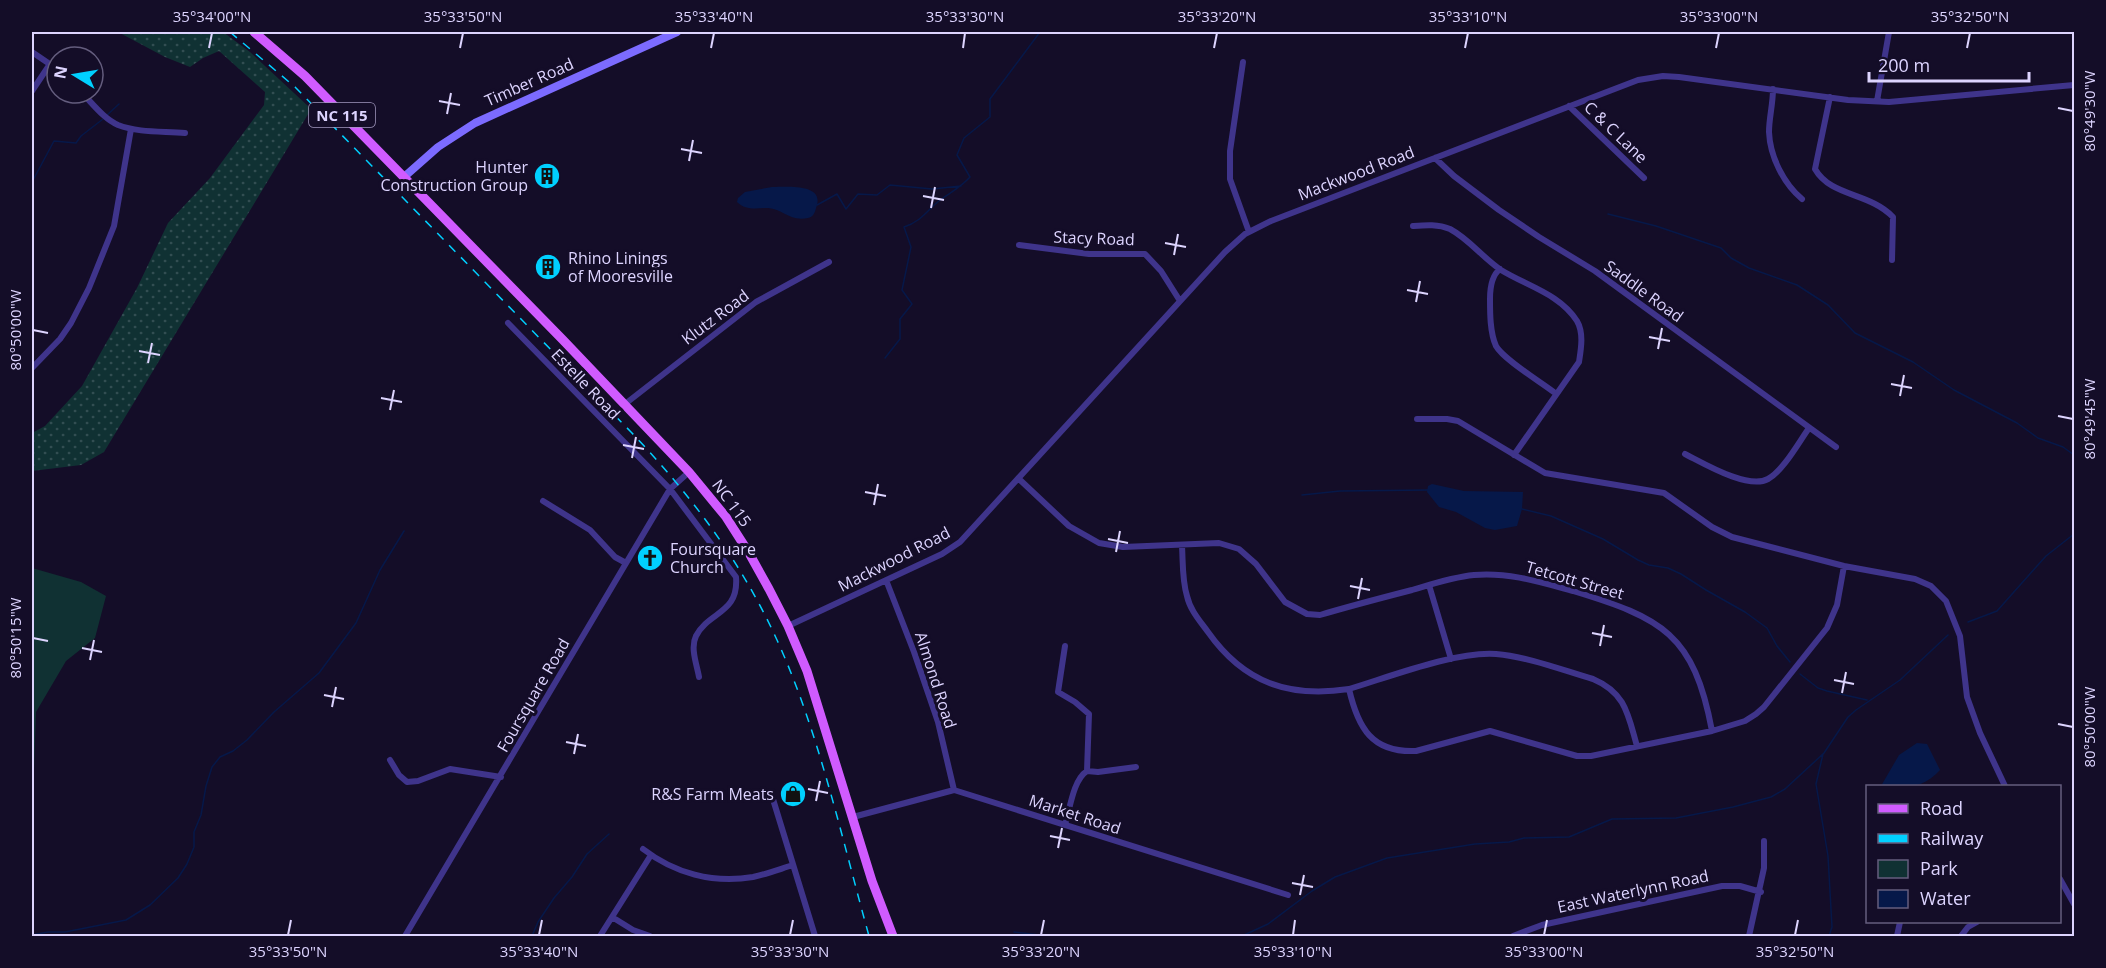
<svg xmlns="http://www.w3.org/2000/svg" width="2106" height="968" viewBox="0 0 2106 968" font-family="'Open Sans',sans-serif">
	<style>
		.grass { fill: url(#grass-dots) }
		.park { fill: #103133 }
		.water { fill: #061849 }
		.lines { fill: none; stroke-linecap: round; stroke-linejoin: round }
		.stream { stroke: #061849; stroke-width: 1.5 }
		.street { stroke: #3f348b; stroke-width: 6 }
		.secondary { stroke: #7c6bff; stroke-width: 8 }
		.primary { stroke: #d05bff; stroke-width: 9 }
		.rail { stroke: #00d0ff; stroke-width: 1.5; stroke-dasharray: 9 8; stroke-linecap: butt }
		.ticks { fill: none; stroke: #ddd4ff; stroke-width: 2 }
		.labels { text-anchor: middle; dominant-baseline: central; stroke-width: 6; stroke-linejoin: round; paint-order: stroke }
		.shield { fill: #140d28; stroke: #a198be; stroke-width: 1.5 }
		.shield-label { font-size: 15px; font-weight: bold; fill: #ddd4ff }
		.street-label { font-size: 16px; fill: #ddd4ff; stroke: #140d28 }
		.poi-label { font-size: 16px; fill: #ddd4ff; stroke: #140d28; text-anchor: end }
		.neatline { fill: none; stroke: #ddd4ff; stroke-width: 2 }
		.ticks-label { font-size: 15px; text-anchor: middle; fill: #ddd4ff }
	</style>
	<defs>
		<pattern id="grass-dots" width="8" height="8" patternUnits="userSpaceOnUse" patternTransform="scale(1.5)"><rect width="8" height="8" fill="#103133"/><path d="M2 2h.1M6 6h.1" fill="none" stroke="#324e52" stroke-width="1.8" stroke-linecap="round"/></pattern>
	</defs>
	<rect width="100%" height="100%" fill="#140d28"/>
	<!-- grass -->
	<path class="grass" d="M118 32H223L250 52 309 107 310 111 104 452 81 465 32 471V433L45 426 82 386 137 288 168 223 210 178 264 105 265 92 219 51 203 58 190 67 165 57Z"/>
	<!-- park -->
	<path class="park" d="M32 568 81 582 106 596 95 638 66 661 36 712 34 771 32 777Z"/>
	<!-- water -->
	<path class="water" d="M772 187C787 187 826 183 816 208 815 213 813 217 808 218 790 222 783 209 768 208 757 208 746 211 737 202L738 198 745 192Z
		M1432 484 1464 491 1523 492 1522 509 1517 526 1495 530 1485 528 1456 512 1439 507 1427 492 1428 486Z
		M1917 743 1927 744 1940 770C1922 790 1905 787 1881 786L1899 755Z"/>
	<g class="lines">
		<!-- stream -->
		<path class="stream" d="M106 116 119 104
			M32 182 54 141 76 143 81 136 103 119
			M817 205 837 194 846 209 858 194 877 195 890 185 932 189 961 186
			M1608 214 1656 226 1721 248 1731 258 1749 268 1797 285 1828 305 1855 333 1913 362 1954 390 2017 423 2038 438 2063 447 2074 455
			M885 358 900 339V319L912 304 902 290 911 247 904 227C923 221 928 208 943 198 953 191 962 186 970 177L957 155 964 138 990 117V99L1040 32
			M1302 495 1340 491 1429 490
			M1522 509 1551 516 1603 539 1638 560 1649 565 1668 568 1681 574 1706 590 1745 612 1767 628 1777 646 1790 662
			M1968 622 1997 611 2046 556 2074 534
			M1800 674 1818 688 1827 691 1867 700
			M1823 754 1816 784 1828 856 1832 927 1829 936
			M1014 932 1048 936
			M32 935 48 932H65L126 920 150 905 178 878 187 864 194 847V832L201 815 206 786 212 767 220 757 233 751 247 740 274 712 319 673 356 623 380 570 404 531
			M532 936 538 922 554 898 572 877 587 854 609 834
			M1242 936 1268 924 1312 891 1335 877 1387 858 1475 844 1509 842 1524 838 1569 837 1612 819 1676 818 1733 807 1771 797 1785 789 1824 753 1848 717 1856 710 1900 680 1948 635"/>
		<!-- street -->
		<path class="street" d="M32 52 57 69
			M1243 62 1230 151V179L1249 232
			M1773 89C1773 104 1769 118 1769 132 1770 157 1784 184 1802 199
			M32 91 50 64
			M82 93C93 104 104 119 118 125 138 133 164 131 185 133
			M1830 97 1815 169C1831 197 1869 192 1893 217L1892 260
			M1877 101 1889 32
			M1569 106 1644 178
			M1435 158 1454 176 1499 210 1539 237 1595 271 1836 447
			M1413 226C1426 225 1438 224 1450 229 1469 239 1483 258 1501 270 1527 286 1560 294 1577 321 1584 333 1581 349 1579 362L1514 455
			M1019 245 1089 254H1145L1161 271 1180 301
			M1500 269C1491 276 1490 289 1490 299 1490 313 1490 333 1496 346 1504 360 1541 382 1555 393
			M508 323 670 489 736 577C739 614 709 611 696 636 690 648 697 665 699 677
			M32 368 60 339 71 323 89 288 114 226 131 129
			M625 404 756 302 829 262
			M1417 419H1447L1458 421 1545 473 1664 493 1712 527 1732 537 1844 566 1915 579 1931 586 1946 601 1960 636 1967 697 1980 733 2005 786
			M1685 454C1703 463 1748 490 1768 479 1783 471 1799 442 1809 428
			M1019 479 1069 526 1099 543 1123 547 1219 543 1239 549 1256 564 1285 602 1307 614 1320 615C1350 606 1381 598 1412 590 1432 584 1453 577 1474 575 1509 572 1540 582 1573 591 1662 618 1694 634 1712 731
			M543 501 590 530 615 557 626 563
			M1182 546C1183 562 1182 580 1187 596 1190 610 1200 621 1208 632 1244 683 1289 698 1349 689
			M886 580 914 652 938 722 954 790
			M1429 585 1451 659
			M788 626 942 554 960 542 1225 252 1245 234 1271 221 1638 80 1663 76 1679 77 1848 100 1889 102 2074 85
			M1637 746C1628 715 1626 693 1593 679 1562 670 1529 657 1496 654 1456 651 1389 677 1349 689 1358 728 1372 753 1416 751L1490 731 1577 756H1591L1712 731 1745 721 1756 714 1764 707 1827 628 1837 605 1844 566
			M390 760 399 775 407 782 418 781 450 769 501 777
			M1087 771 1098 772 1136 767
			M772 796 815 936
			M853 817 954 790 1288 895
			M1065 825C1070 809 1073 780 1087 771L1089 714 1075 702 1058 692 1065 646
			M643 849C674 873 713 884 753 877 767 874 780 869 793 865
			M2060 879 2074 904
			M612 917 633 930 650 936
			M405 936 670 489 689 472
			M600 936 651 855
			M1513 936 1542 925 1722 886H1740L1761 892
			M1749 936 1764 868V841
			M1897 936 1900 922
			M1961 936 1968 927 1977 922"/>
		<!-- secondary -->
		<path class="secondary" d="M404 177 438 147 475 123 677 32"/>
		<!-- primary -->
		<path class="primary" d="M254 32 305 76 563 340 689 472 726 517 749 553 769 589 788 626 807 671 872 881 893 936"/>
		<!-- rail -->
		<path class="rail" d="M230 32 295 87 631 432C690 494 741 561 777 640 819 732 842 839 869 936"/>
	</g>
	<!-- ticks -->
	<path class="ticks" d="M209 48 212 33M460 48 463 33M711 48 714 33M963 48 965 33M1214 48 1217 33M1465 48 1468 33M1716 48 1719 33M1967 48 1970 33M439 101 460 105M2058 108 2073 111M447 114 451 93M681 149 702 153M689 161 693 140M923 196 944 200M931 208 935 187M1165 243 1186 247M1174 255 1178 234M1407 290 1428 294M1416 302 1420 281M33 330 48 333M1649 337 1670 341M1658 349 1662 328M139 351 160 355M148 363 152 343M1891 384 1912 388M1900 396 1904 375M381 398 402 402M390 410 394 390M2058 416 2073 419M623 445 644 449M632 458 636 437M865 492 886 496M874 505 878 484M1108 539 1128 543M1116 552 1120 531M1350 586 1370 590M1358 599 1362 578M1592 633 1612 637M33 638 48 641M1600 646 1604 625M82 648 102 652M90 660 94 640M1834 680 1854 684M1842 693 1846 672M324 695 344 699M332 707 336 687M2058 724 2073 727M566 742 586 746M574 754 578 734M808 789 828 793M816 801 820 781M1050 836 1070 840M1058 848 1062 828M1292 883 1313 887M1300 895 1304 875M288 935 291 920M539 935 542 920M790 935 793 920M1041 935 1044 920M1293 935 1295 920M1544 935 1547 920M1795 935 1798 920"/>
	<!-- icons -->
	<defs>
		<g id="building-disc" transform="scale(1.35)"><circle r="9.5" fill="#00d0ff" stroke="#140d28"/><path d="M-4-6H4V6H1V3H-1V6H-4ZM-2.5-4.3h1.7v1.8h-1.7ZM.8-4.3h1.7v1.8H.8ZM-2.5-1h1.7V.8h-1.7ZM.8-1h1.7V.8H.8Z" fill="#111"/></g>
		<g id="church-disc" transform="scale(1.35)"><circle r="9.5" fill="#00d0ff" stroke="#140d28"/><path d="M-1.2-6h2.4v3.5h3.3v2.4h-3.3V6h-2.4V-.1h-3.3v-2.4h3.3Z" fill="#111"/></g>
		<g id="shop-disc" transform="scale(1.35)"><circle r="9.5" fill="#00d0ff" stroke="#140d28"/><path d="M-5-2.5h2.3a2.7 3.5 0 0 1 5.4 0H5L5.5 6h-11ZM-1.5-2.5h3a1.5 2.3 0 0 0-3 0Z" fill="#111"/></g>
	</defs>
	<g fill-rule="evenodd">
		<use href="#building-disc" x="547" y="176"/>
		<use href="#building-disc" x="548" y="267"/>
		<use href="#church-disc" x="650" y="558"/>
		<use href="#shop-disc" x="793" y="794"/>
	</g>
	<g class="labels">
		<!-- shield labels -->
		<rect class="shield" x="309" y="103" width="66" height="24" rx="4.5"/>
		<g class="shield-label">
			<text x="342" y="115">NC 115</text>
		</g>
		<!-- street labels -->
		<g class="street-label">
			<text transform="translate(529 82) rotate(-24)">Timber Road</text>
			<text transform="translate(1616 132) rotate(44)">C &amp; C Lane</text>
			<text transform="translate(1356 173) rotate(-21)">Mackwood Road</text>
			<text transform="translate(1094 238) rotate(2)">Stacy Road</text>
			<text transform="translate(1644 291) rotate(36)">Saddle Road</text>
			<text transform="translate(715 317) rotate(-37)">Klutz Road</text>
			<text transform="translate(586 384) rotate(46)">Estelle Road</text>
			<text transform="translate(732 503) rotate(54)">NC 115</text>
			<text transform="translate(894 559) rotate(-27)">Mackwood Road</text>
			<text transform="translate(1575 580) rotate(16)">Tetcott Street</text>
			<text transform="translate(936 680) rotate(72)">Almond Road</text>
			<text transform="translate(533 695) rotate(-60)">Foursquare Road</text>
			<text transform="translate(1075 814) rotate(18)">Market Road</text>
			<text transform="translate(1633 891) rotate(-12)">East Waterlynn Road</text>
		</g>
		<!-- poi labels -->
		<g class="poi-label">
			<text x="528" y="167">Hunter<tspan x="528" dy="18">Construction Group</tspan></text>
			<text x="568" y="258" text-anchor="start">Rhino Linings<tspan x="568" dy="18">of Mooresville</tspan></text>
			<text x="670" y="549" text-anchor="start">Foursquare<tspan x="670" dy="18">Church</tspan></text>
			<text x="774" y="794">R&amp;S Farm Meats</text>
		</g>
	</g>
	<!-- border -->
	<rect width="2106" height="968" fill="none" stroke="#140d28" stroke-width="66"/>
	<!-- legend -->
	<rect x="1866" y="785" width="195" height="138" fill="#140d28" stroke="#645d7e" stroke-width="1.5"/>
	<rect x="1878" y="804" width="30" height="9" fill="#d05bff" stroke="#645d7e" stroke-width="1.5"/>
	<text x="1920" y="815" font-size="18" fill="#ddd4ff">Road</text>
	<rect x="1878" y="834" width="30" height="9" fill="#00d0ff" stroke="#645d7e" stroke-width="1.5"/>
	<text x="1920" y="845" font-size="18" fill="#ddd4ff">Railway</text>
	<rect x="1878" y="860" width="30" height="18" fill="#103133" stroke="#645d7e" stroke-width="1.5"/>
	<text x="1920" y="875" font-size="18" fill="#ddd4ff">Park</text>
	<rect x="1878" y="890" width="30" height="18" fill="#061849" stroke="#645d7e" stroke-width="1.5"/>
	<text x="1920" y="905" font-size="18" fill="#ddd4ff">Water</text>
	<!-- north arrow -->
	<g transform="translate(75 75) rotate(281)"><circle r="28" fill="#140d28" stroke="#645d7e" stroke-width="1.5"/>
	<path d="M0-4.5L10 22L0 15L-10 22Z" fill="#00d0ff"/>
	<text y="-9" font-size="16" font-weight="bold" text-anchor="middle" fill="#ddd4ff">N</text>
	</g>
	<!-- scale -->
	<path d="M1869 72v9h160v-9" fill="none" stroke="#ddd4ff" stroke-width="3"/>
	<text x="1878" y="72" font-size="18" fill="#ddd4ff" stroke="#140d28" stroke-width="4.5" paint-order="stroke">200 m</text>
	<rect x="33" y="33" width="2040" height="902" class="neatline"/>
	<g class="ticks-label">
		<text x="212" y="22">35°34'00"N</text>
		<text x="463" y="22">35°33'50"N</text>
		<text x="714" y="22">35°33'40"N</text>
		<text x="965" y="22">35°33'30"N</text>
		<text x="1217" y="22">35°33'20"N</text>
		<text x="1468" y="22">35°33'10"N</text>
		<text x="1719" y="22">35°33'00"N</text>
		<text x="1970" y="22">35°32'50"N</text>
		<text transform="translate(2090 111) rotate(-90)" y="5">80°49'30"W</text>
		<text transform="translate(16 330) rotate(-90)" y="5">80°50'00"W</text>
		<text transform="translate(2090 419) rotate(-90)" y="5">80°49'45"W</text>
		<text transform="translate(16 638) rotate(-90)" y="5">80°50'15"W</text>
		<text transform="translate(2090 727) rotate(-90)" y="5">80°50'00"W</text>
		<text x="288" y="957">35°33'50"N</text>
		<text x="539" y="957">35°33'40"N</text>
		<text x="790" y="957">35°33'30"N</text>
		<text x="1041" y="957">35°33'20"N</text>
		<text x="1293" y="957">35°33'10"N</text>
		<text x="1544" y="957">35°33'00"N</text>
		<text x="1795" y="957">35°32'50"N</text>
	</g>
</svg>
